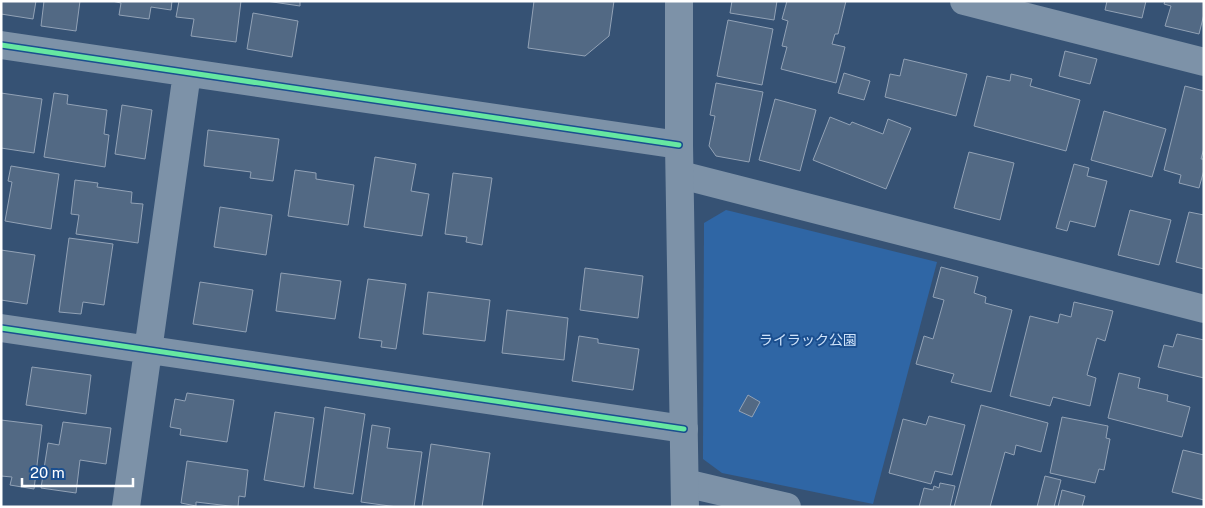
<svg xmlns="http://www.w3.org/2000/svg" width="1205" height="508" viewBox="0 0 1205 508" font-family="'Public Sans','Noto Sans JP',sans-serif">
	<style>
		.green { fill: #2f66a5 }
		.building { fill: #526984; stroke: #92a2b6 }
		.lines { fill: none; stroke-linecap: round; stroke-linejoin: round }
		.minor { stroke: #7d92a8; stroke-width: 28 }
		.tertiary { stroke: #7d92a8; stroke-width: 28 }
		.cycleway-casing { stroke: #1b4f8f; stroke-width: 8 }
		.cycleway { stroke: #66e7a1; stroke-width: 5 }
		.labels { text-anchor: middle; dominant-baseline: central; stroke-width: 4; stroke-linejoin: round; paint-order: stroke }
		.park-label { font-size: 14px; fill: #cfe3fa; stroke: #1b4f8f }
	</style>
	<rect width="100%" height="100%" fill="#365274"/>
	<!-- green -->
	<path class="green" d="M726 210 937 262 873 504 722 473 703 459 704 223Z"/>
	<!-- building -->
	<path class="building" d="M1 1H36L33 19 1 14Z
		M44 1H80L76 31 41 26Z
		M112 1H172L171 10 151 7 149 19 119 15 121 3Z
		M179 1H241L236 42 191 36 194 19 176 17Z
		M266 1H300V6Z
		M534 1H614L609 36 585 56 528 48Z
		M732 1H777L774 20 730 13Z
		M787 1H846L838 34H835L832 44 845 47 836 83 781 69 787 47 782 46 788 21 782 19Z
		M1107 1H1146L1142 18 1105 10Z
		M1165 1H1204V14L1199 34 1165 26 1171 6 1164 4Z
		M253 13 298 21 292 57 247 49Z
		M728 20 773 29 762 85 717 76Z
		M1065 51 1097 59 1090 84 1059 76Z
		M904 59 967 74 956 116 885 97 890 74 900 76Z
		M844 73 870 81 864 100 838 93Z
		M1011 74 1032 79 1030 86 1080 100 1066 151 974 126 987 76 1010 81Z
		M716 83 763 92 749 162 716 156 709 146 715 116 710 115Z
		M1185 86 1204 91V148L1201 159H1204V170L1199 188 1179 183 1181 175 1164 170Z
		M1 93 42 99 34 153 1 148Z
		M54 93 68 95 67 104 107 110 104 134 109 135 105 167 44 157Z
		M775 99 816 110 800 171 759 160Z
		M122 105 152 110 145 159 115 154Z
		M1104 111 1166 129 1152 177 1091 160Z
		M830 117 850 125 852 122 883 134 888 119 911 128 886 189 813 160Z
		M208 130 279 139 273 181 250 178 251 172 204 166Z
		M969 152 1014 163 1000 220 954 208Z
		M375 157 416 164 411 191 429 194 422 236 364 227Z
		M1074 164 1089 168 1087 176 1107 181 1095 227 1070 221 1067 231 1056 228Z
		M11 166 59 174 51 229 5 221 12 182 8 181Z
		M295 170 316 173V179L354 185 348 225 288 216Z
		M453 173 492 178 482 245 466 242 467 237 445 234Z
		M75 180 98 183 97 187 132 192 131 203 143 204 138 243 76 234 79 215 71 214Z
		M220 207 272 215 266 255 214 247Z
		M1130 210 1171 220 1159 265 1118 255Z
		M1189 212 1204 215V269L1176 262Z
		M69 238 113 244 104 305 83 302 81 314 59 312Z
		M1 250 35 255 27 304 1 300Z
		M941 267 978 277 974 293 986 297 985 303 1012 310 991 392 951 382 954 374 916 364 924 336 933 339 944 300 933 297Z
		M585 268 643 276 638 318 580 310Z
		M281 273 341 281 335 319 276 311Z
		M368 279 406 284 396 349 381 347 382 341 359 338Z
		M200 282 253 290 246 332 193 324Z
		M428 292 490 300 485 341 423 334Z
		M1074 302 1113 311 1105 341 1097 338 1087 375 1096 378 1090 406 1053 397 1050 406 1010 396 1030 316 1058 323 1060 314 1071 317Z
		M507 310 568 318 564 360 502 353Z
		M1177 334 1204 340V378L1158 367 1164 345 1173 347Z
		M579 336 598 339V343L639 349 633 390 572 381Z
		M32 367 91 375 86 414 26 405Z
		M1119 373 1140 378 1138 388 1168 395 1167 401 1190 407 1182 437 1108 418Z
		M187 393 234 400 227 442 180 435 181 429 170 427 175 399 185 401Z
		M748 395 760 402 752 417 739 411Z
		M981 405 1048 423 1041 452 1016 445 1014 455 1005 452 990 507H954Z
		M325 407 365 414 353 494 314 488Z
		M275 412 314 418 304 487 264 480Z
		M929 416 965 425 952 475 935 471 931 484 889 473 903 419 926 425Z
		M1062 417 1108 426 1106 438 1110 439 1104 470 1099 469 1095 483 1050 473Z
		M1 420 42 425 34 489 10 485 12 477 1 476Z
		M63 422 111 428 106 464 80 460 76 493 41 488 48 443 59 445Z
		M372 425 390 428 387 448 422 452 414 507H397L361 502Z
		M431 444 490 453 482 507H422Z
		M1183 450 1204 455V500L1172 492Z
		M187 461 248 470 245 497 239 496 238 507 196 502V506L181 503Z
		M1045 476 1061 480 1054 507H1037Z
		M940 483 955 486 950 507H919L924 488 933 490 934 486 939 488Z
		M1062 490 1085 496 1082 507H1058Z"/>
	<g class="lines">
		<!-- minor -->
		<path class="minor" d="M964 1 1204 62
			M1 45 679 145
			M681 175 1204 309
			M1 328 684 429
			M685 483 787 507
			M126 507 187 73"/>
		<!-- tertiary -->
		<path class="tertiary" d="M679 1V145L685 507"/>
		<!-- cycleway casing -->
		<g class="cycleway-casing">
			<path id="cycleway" d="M1 45 679 145
				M1 328 684 429"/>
		</g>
		<!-- cycleway -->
		<use href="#cycleway" class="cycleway"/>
	</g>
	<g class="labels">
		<!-- park labels -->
		<g class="park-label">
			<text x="808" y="340">ライラック公園</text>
		</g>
	</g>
	<!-- border -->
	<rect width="1205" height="508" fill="none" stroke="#ffffff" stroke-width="5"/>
	<!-- scale -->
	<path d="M22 478v8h111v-8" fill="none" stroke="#ffffff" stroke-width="2.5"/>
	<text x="30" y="478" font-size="15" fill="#ffffff" stroke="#1b4f8f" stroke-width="4" paint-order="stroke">20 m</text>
</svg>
